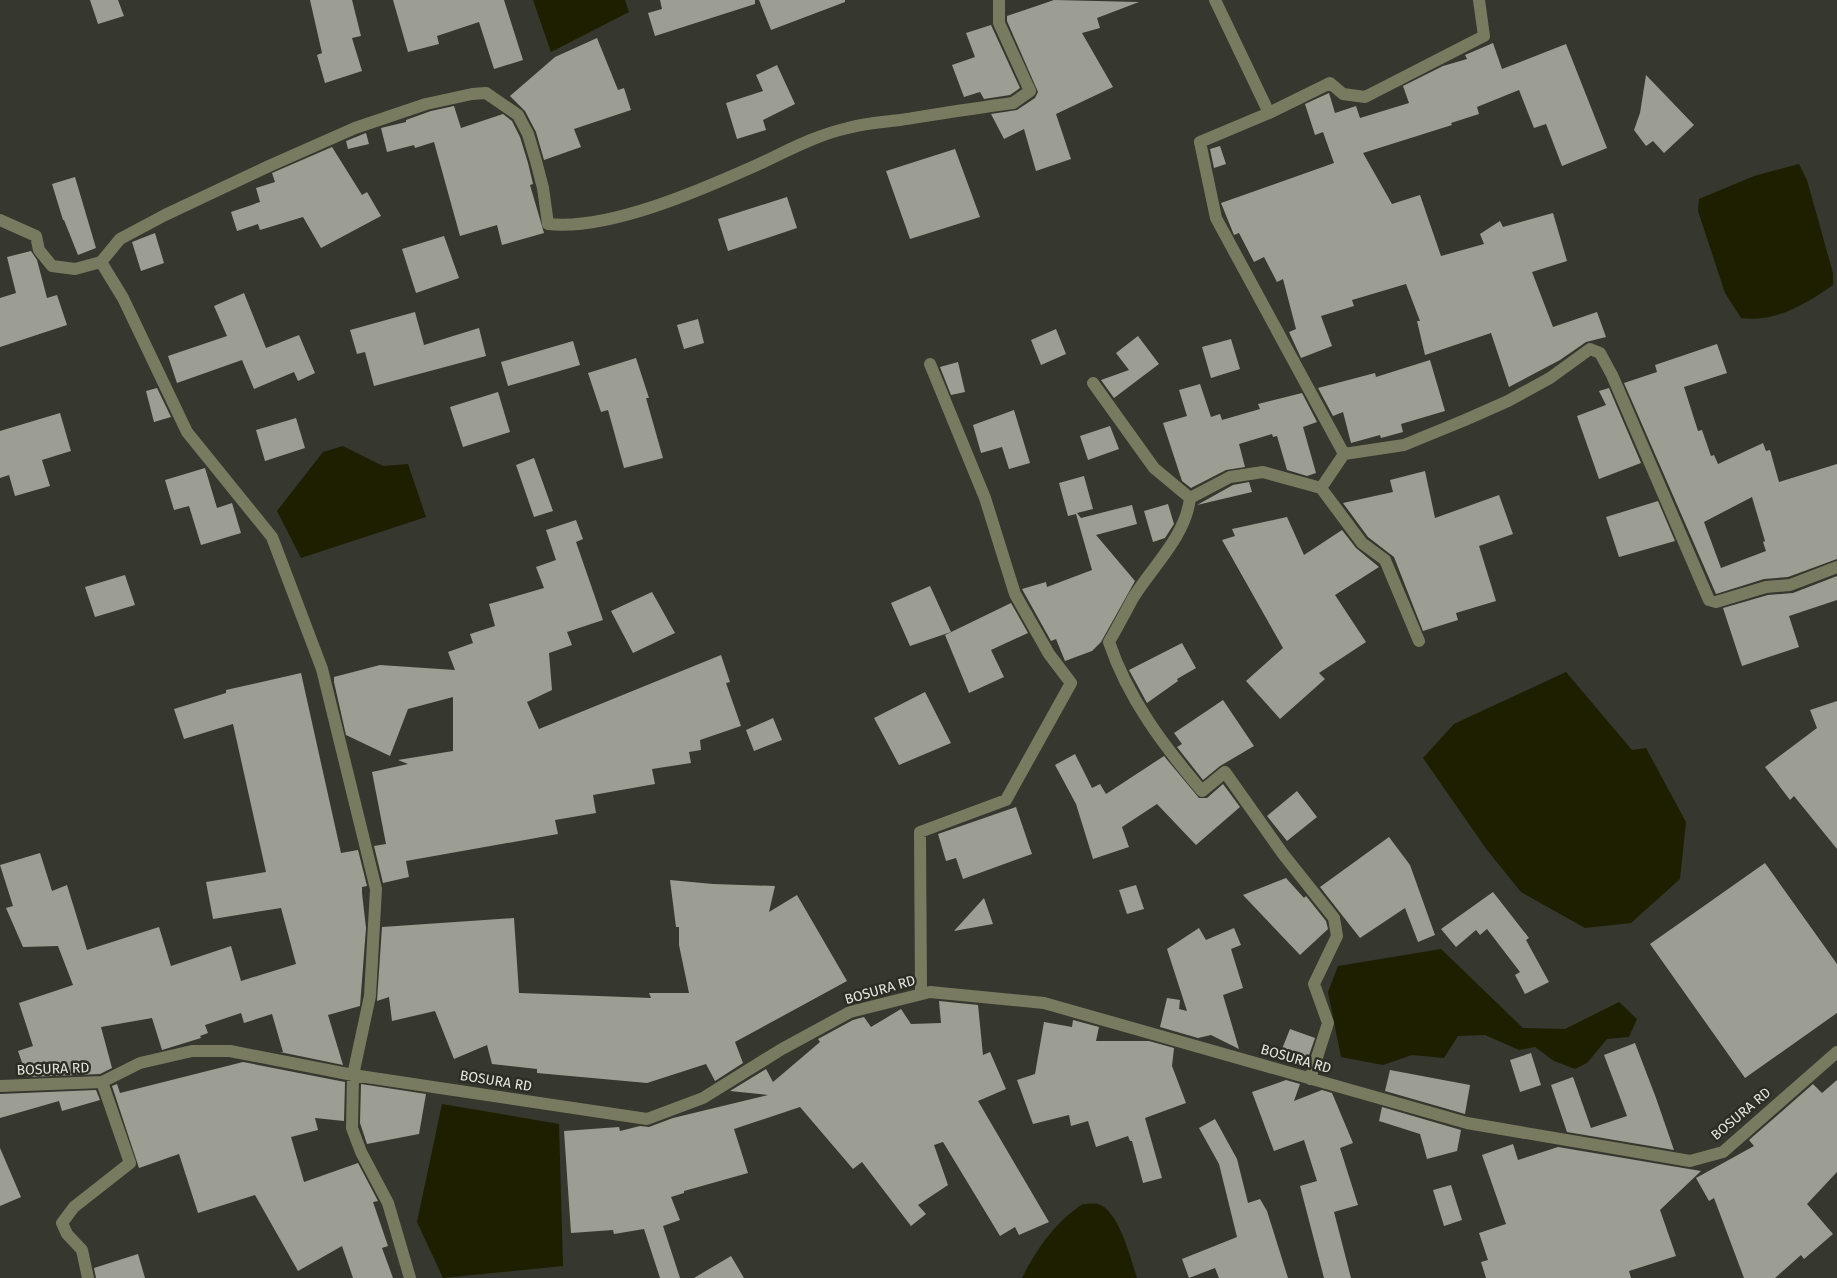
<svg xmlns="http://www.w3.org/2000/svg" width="1837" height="1278" viewBox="0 0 1837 1278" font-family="'Fira Sans',sans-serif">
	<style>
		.water { fill: #1e1f00 }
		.building { fill: #9d9e93; fill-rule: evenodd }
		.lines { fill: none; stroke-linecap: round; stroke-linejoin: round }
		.minor { stroke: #797b61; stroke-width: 12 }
		.labels { text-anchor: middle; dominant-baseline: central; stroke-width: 5; stroke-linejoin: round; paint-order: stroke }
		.street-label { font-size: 14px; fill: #e5e5df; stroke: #2c2d24 }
	</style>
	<rect width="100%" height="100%" fill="#36372e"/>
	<!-- water -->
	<path class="water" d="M533 0H625L629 12 551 52Z
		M1799 164 1807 180 1833 273V285C1806 304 1775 323 1741 318L1725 293 1698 211 1699 199 1754 176Z
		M343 446 383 466 408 464 426 517 301 558 277 511 323 452Z
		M1566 672 1632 750 1646 748 1686 822 1680 879 1631 923 1585 928 1521 892 1487 850 1423 758 1454 724Z
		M1441 949 1523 1028 1565 1029 1619 1002 1637 1019 1629 1037 1607 1039 1587 1063 1575 1069 1554 1061 1535 1047 1519 1050 1485 1035 1458 1036 1444 1058 1412 1055 1383 1065 1341 1057 1328 992 1338 966Z
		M442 1104 559 1124 563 1266 443 1278 417 1222Z
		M1083 1204C1087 1204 1094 1203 1098 1204 1119 1210 1131 1260 1137 1278H1022C1036 1250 1056 1221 1083 1204Z"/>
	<!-- building -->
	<path class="building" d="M90 0H118L124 16 98 24Z
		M310 0H352L361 36 352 38 362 71 325 83 317 55 322 53Z
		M393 0H504L523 60 494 69 479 22 437 36 439 44 408 52Z
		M660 0H755V4L655 36 648 13 662 9Z
		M759 0H845V2L771 30Z
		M1054 0 1139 2 1097 18 1100 28 1082 33 1113 87 1056 114 1071 159 1036 171 1024 129 1004 139 991 114 1017 110 1035 98 1038 92 1007 21V16Z
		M991 25 1020 88 1010 95 984 99 980 92 964 97 952 65 975 57 966 33Z
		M597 38 618 90 624 88 631 110 574 129 581 147 544 160 536 132 525 111 510 96 555 57Z
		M1493 43 1502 69 1566 44 1607 148 1562 166 1546 124 1534 128 1519 90 1477 107 1479 114 1451 123 1452 125 1363 153 1392 204 1420 195 1441 256 1484 244 1480 234 1500 221 1503 227 1553 213 1567 261 1532 272 1553 327 1597 312 1606 337 1586 342 1560 360 1509 387 1491 333 1425 355 1417 321H1420L1406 284 1352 300 1354 306 1321 316 1332 346 1301 358 1289 332 1296 329 1283 279 1277 282 1264 257 1254 262 1239 233 1234 235 1221 203 1334 163 1323 132 1315 135 1305 104 1329 93 1335 113 1356 106 1360 118 1409 103 1403 86 1443 66 1467 59 1465 55Z
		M777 65 795 104 763 120 766 130 737 139 726 103 763 91 756 75Z
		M1646 75 1694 125 1664 153 1653 141 1646 146 1634 130 1640 113Z
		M454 106 461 128 503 114 512 121 520 137 528 163 533 184 530 185 544 233 502 245 497 225 460 236 434 142 415 148 414 145 387 152 381 128 406 122V120L431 111Z
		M366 133 369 144 348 149 346 141Z
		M1220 146 1226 164 1214 168 1210 149Z
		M332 147 362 195 367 192 381 216 321 248 303 217 260 230 258 224 237 231 231 212 260 202 256 188 275 182 272 173Z
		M955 149 980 217 910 239 886 171Z
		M75 177 96 248 78 255 64 220H63L52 184Z
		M787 197 797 228 728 251 718 219Z
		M155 233 164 263 141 271 132 242Z
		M444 236 459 278 416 293 402 249Z
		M31 251 37 260 47 298 57 295 67 325 0 347V298L16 293 7 257Z
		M244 293 266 348 299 335 315 373 298 381 294 372 254 389 242 360 177 383 168 356 227 336 214 306Z
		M415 312 424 345 479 328 486 356 374 386 365 352 357 354 350 330Z
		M698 319 704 343 684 349 677 325Z
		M1056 329 1066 354 1041 365 1031 340Z
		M1138 336 1159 364 1114 398 1101 380 1129 370 1116 353Z
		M1231 339 1240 369 1211 378 1202 347Z
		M573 341 580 365 508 386 501 362Z
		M1717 344 1727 373 1684 387 1698 431 1702 430 1711 456 1714 455 1718 464 1763 443 1766 451 1770 450 1779 482 1837 464V559L1788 577 1764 579 1716 594 1624 383 1657 372 1655 365ZM1752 497 1765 541 1763 542 1766 551 1721 568 1704 522Z
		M636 358 649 398H646L663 458 624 468 608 410 601 412 588 373Z
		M1430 360 1445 411 1401 424 1403 432 1381 438 1380 435 1351 443 1343 412 1333 416 1318 388 1375 373 1376 377Z
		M958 362 965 392 951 395 940 367Z
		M1200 384 1211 417 1220 414 1222 420 1260 409 1258 404 1302 393 1317 422 1303 427 1316 473 1307 476 1287 470 1277 436 1273 437 1272 434 1239 444 1245 467 1226 470 1191 488 1182 481 1163 423 1187 416 1179 390Z
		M157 388 171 417 154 422 146 391Z
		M1609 388 1641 463 1599 479 1577 416 1606 405 1599 391Z
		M498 392 510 432 463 447 450 407Z
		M1014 410 1030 463 1009 469 1002 447 981 453 973 425Z
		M60 413 71 451 42 460 50 486 15 496 9 475 0 478V431Z
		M296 418 305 448 265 461 256 430Z
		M1110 426 1119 449 1088 460 1080 436Z
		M534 458 553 511 534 517 516 465Z
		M205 468 217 508 232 503 241 533 201 545 189 506 174 510 165 480Z
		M1425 471 1435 518 1499 495 1513 534 1479 546 1496 601 1456 613 1458 620 1423 631 1394 557 1368 537 1343 503 1393 492 1390 480Z
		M1084 476 1093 509 1077 513 1081 518 1132 505 1137 524 1096 535 1135 581 1101 642 1092 651 1065 661 1056 639 1051 641 1022 589 1046 582 1047 587 1092 570 1076 514 1068 516 1059 483Z
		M1249 482 1252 492 1197 505 1233 485Z
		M1658 501 1675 541 1619 557 1606 517Z
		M1168 504 1174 524 1165 538 1153 542 1144 511Z
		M1287 517 1304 555 1342 530 1356 548 1379 567 1335 595 1366 642 1319 673 1325 679 1280 719 1246 681 1283 648 1222 540 1235 536 1232 529Z
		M576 520 583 539 576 542 603 620 567 632 572 645 549 653 552 690 527 702 539 729 721 655 730 682 726 683 741 726 700 740 701 750 689 752 691 763 652 769 655 784 593 795 596 813 555 820 558 834 406 861 409 877 383 883 374 846 386 844 372 772 408 764 398 760 453 751V697L408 709 390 756 346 735 334 682V677L380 665 455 670 448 652 473 643 470 634 495 626 489 604 544 588 536 567 556 560 546 530Z
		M125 575 135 605 95 617 85 587Z
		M1837 576V600L1789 616 1799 647 1742 666 1723 608 1768 595 1793 593Z
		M930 586 951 632 910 646 891 603Z
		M652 592 675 633 633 653 611 611Z
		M1011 603 1028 633 991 650 1004 677 969 693 945 635Z
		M1182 643 1196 668 1177 679 1178 681 1147 703 1129 670Z
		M301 673 341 853 358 850 367 886 362 887V893L366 928 360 1006 328 1015 343 1065 280 1052H283L272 1014 244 1023 241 1013 205 1025 208 1033 200 1036 201 1038 162 1050 152 1018 101 1027 112 1068 100 1074 27 1077 18 1051 33 1046 19 1003 73 985 58 946 23 947 6 908 13 906 0 865 40 853 52 891 67 885 87 950 159 927 171 966 231 946 241 981 296 964 281 908 213 919 206 882 266 872 233 724 184 739 174 709 226 693V690Z
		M925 692 951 743 899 765 874 718Z
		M1223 700 1254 746 1220 766 1203 780 1177 747 1182 744 1174 733Z
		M1837 701V849L1794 796 1790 800 1765 767 1817 728 1810 710Z
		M773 718 782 740 754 751 746 730Z
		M1075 754 1092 788 1100 784 1106 794 1164 756 1199 798H1207L1223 784 1240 807 1196 845 1157 804 1122 827 1129 847 1093 859 1076 804 1055 765Z
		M1297 791 1317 817 1287 841 1267 816Z
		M1016 807 1032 854 963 879 956 858 946 861 938 834Z
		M1389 837 1410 865 1435 935 1418 942 1405 908 1360 938 1320 887Z
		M1765 863 1837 964V1013L1745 1078 1650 944Z
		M1286 878 1304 898 1306 896 1326 921 1328 929 1300 955 1243 895Z
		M670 880 713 884 775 886 769 912 797 895 847 981 735 1042 743 1063 715 1081 706 1064 647 1083 537 1073V1069L492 1064 487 1045 454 1059 435 1011 392 1021 389 997 377 1001 382 927 514 918 519 993 651 998 649 993H689L679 945V927H676Z
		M1136 885 1144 909 1127 914 1119 890Z
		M1493 892 1529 938 1526 940 1549 982 1525 994 1515 975 1520 972 1487 929 1480 935 1476 930 1456 947 1441 929Z
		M984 898 993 924 954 931Z
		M1199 928 1206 940 1234 928 1241 945 1231 949 1243 988 1223 995 1239 1049 1211 1035 1198 1038 1160 1027 1167 998 1180 1000 1179 1009 1187 1011 1167 949Z
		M939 1001 978 1005 983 1055 990 1052 1006 1089 978 1101 1049 1222 1019 1235 1015 1227 1000 1236 943 1142 934 1145 948 1185 918 1205 926 1214 911 1226 862 1162 853 1169 800 1107 734 1129 748 1173 684 1191V1193L671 1197 680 1220 663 1226 680 1278H660L644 1229 614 1234 613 1230 571 1233 564 1131 619 1127 620 1131 640 1126 649 1127 673 1118 768 1095 730 1091 766 1069 773 1082 820 1042 818 1039 853 1020 864 1017 871 1027 901 1009 911 1024 941 1023Z
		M1073 1020 1099 1027 1096 1041H1149L1174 1048 1172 1066 1186 1103 1145 1118 1162 1178 1143 1183 1132 1141H1130L1128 1136 1096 1147 1088 1121 1071 1126 1069 1115 1033 1124 1017 1080 1035 1074 1044 1022 1072 1027Z
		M1290 1029 1315 1038 1306 1064 1280 1054Z
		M1635 1043 1656 1098 1674 1150 1567 1132 1551 1085 1573 1077 1591 1128 1627 1116 1604 1055Z
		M1531 1053 1541 1085 1520 1092 1510 1060Z
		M243 1062 345 1082 344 1121 315 1118 318 1130 291 1137 304 1182 358 1163 378 1201 373 1202 388 1246 382 1248 393 1278H353L342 1246 298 1271 255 1195 198 1213 179 1154 139 1168 112 1086 117 1084 120 1093Z
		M1390 1070 1470 1085 1465 1114 1385 1091Z
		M1286 1080 1300 1084 1294 1101 1322 1090 1332 1093 1353 1143 1340 1148 1358 1205 1334 1212 1351 1278H1324L1300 1186 1317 1181 1304 1140 1274 1151 1252 1092Z
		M1837 1080V1172L1807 1204 1833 1234 1804 1259 1801 1255 1775 1278H1744L1714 1198 1709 1201 1696 1178 1754 1146 1749 1140 1813 1084 1822 1093Z
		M361 1084 426 1094 419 1134 367 1144 360 1123Z
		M96 1090 100 1100 62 1111 59 1101 0 1118V1094Z
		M1382 1107 1461 1130 1457 1151 1427 1159 1420 1134 1379 1121Z
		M1215 1119 1237 1159 1248 1203 1260 1199 1267 1211 1288 1278H1219L1215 1268 1189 1278 1182 1259 1237 1237 1219 1164 1199 1128Z
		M1513 1144 1518 1160 1558 1147 1701 1171 1660 1210 1676 1256 1629 1271 1631 1278H1486L1481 1262 1488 1260 1479 1233 1506 1224 1482 1155Z
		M0 1148 21 1197 0 1206Z
		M1451 1185 1462 1220 1444 1226 1433 1190Z
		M138 1254 145 1278H96L94 1268Z
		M731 1256 744 1278H694Z"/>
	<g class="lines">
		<!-- minor -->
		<path class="minor" d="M1215 0 1269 113 1200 142 1216 218 1344 454
			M1269 113 1330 83 1343 94 1365 97 1484 36 1479 0
			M0 220 36 236 39 250 52 266 75 269 101 262 123 298 187 432 272 537 322 669 376 889 370 996 353 1075 352 1128 361 1152 388 1203 410 1278
			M101 262 120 239 165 215 269 166 355 128 426 104 472 94 486 93 518 115 528 134 536 161 543 188 548 224C608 231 701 190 757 165 787 151 816 135 848 128 865 123 883 122 900 120 938 114 975 108 1013 103L1030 91 999 23V0
			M1093 383 1154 468 1190 498 1230 477 1263 472 1321 488
			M1190 498C1186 536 1152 567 1133 598 1125 613 1117 628 1109 642 1128 699 1164 746 1202 791L1225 772 1283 854 1334 918 1337 936 1314 984 1328 1023 1310 1079
			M1419 641 1385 560 1362 543 1321 488 1344 454 1404 445 1465 420 1508 401 1550 378 1590 349 1600 353 1612 375 1709 600 1716 602 1766 587 1790 585 1837 567
			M921 993 920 832 1006 800 1071 683 1049 654 1015 594 985 498 930 364
			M0 1086 102 1082 140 1063 192 1051H230L353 1075 647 1119 703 1098 782 1049 850 1012 930 992 1044 1003 1467 1123 1690 1161 1723 1152 1837 1052
			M88 1278 82 1250 67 1234 62 1223 74 1207 130 1163 102 1082"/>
	</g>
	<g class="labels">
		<!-- street labels -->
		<g class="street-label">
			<text transform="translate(880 990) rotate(-16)">BOSURA RD</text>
			<text transform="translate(1296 1059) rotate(16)">BOSURA RD</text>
			<text transform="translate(53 1069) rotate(-2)">BOSURA RD</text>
			<text transform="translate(496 1081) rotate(9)">BOSURA RD</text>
			<text transform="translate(1741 1114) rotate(-40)">BOSURA RD</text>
		</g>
	</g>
</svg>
